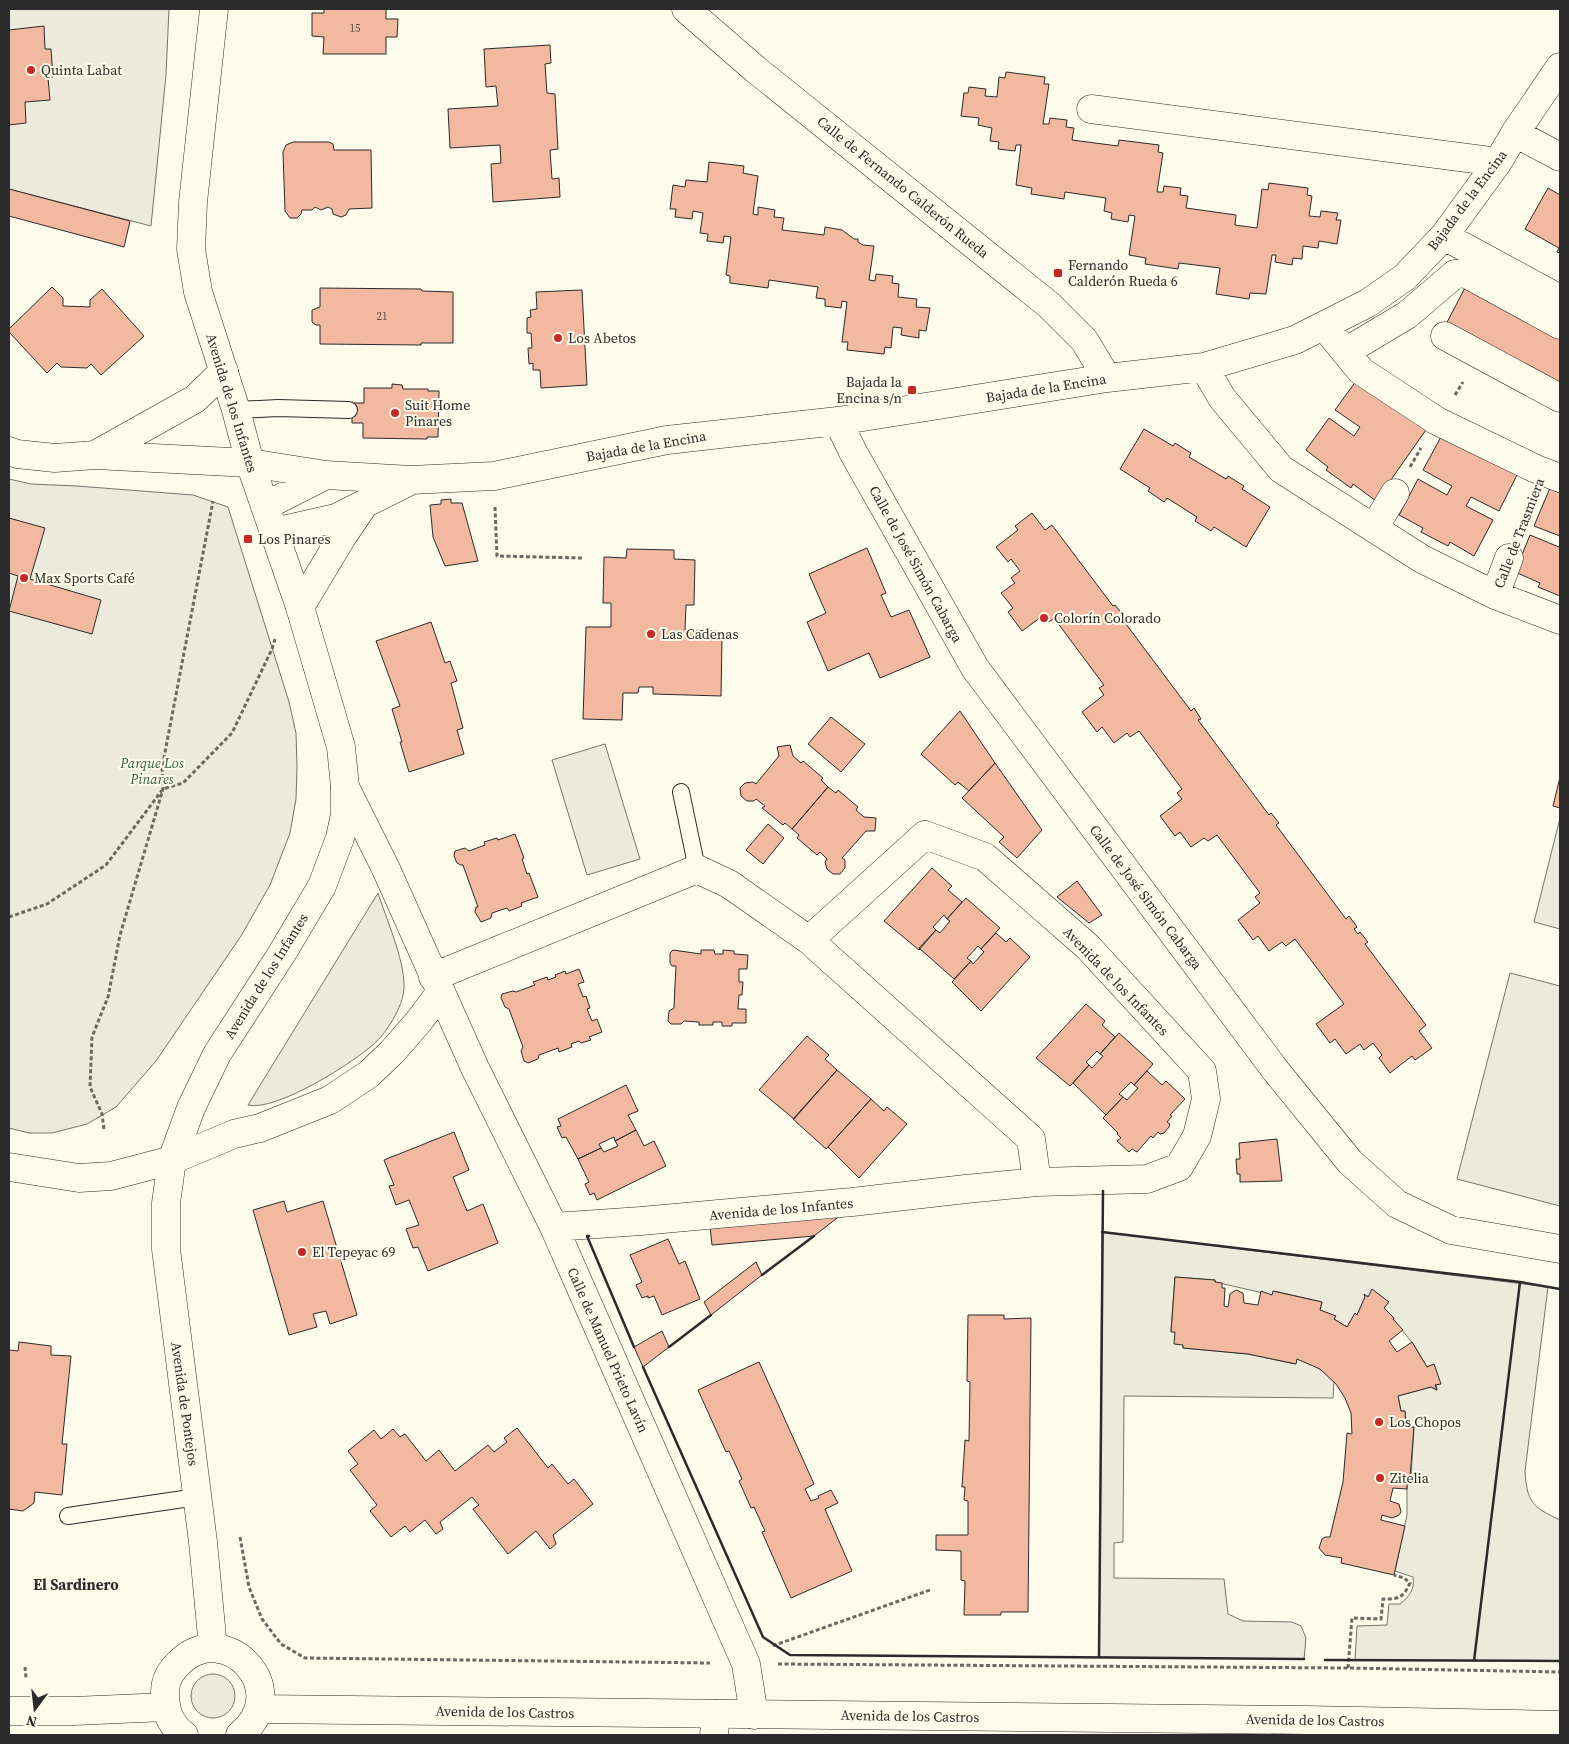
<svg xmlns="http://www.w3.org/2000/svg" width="1569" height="1744" viewBox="0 0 1569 1744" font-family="'Source Serif 4',serif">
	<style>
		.green { fill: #ecebdb; stroke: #74746e }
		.building { fill: #f2b8a0; stroke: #2b2b2b }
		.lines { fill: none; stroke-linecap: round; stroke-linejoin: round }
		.lane-casing { stroke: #2b2b2b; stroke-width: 18 }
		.street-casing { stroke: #2b2b2b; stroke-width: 29 }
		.secondary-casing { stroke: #2b2b2b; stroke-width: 29 }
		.path { stroke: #6a6964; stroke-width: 3; stroke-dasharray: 4 2.5; stroke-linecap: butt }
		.lane { stroke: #fdfbea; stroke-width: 16 }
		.street { stroke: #fdfbea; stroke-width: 28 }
		.secondary { stroke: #fdfbea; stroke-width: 28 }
		.wall { stroke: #2b2b2b; stroke-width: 2.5 }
		.poi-dot { fill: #c62828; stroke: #fdfbea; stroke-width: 2 }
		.labels { text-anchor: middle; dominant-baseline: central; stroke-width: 4; stroke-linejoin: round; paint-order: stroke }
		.number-label { font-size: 11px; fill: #5d4e48 }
		.poi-label { font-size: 14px; fill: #2b2b2b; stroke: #fdfbea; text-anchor: start }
		.street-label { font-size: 14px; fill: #2b2b2b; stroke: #fdfbea }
		.park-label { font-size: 14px; font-style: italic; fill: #34623c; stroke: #fdfbea }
		.neighbourhood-label { font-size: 15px; font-weight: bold; fill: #2b2b2b; stroke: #fdfbea }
	</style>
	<rect width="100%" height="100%" fill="#fdfbea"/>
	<!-- green -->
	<path class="green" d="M9 9H169L166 75 151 226 9 189Z
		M9 479 31 484 77 486 193 495 228 507 289 702 296 733 297 766 296 799 290 833 270 885 241 936 156 1061 116 1107 87 1124 52 1133H29L9 1128Z
		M605 744 640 859 587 875 552 760Z
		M1560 818V929L1534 922Z
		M378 893C386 918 404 959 404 985 405 1003 389 1029 376 1042 355 1062 276 1112 248 1105Z
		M1510 973 1560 986V1206L1457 1179Z
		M1102 1232 1548 1287 1525 1471C1527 1502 1532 1507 1560 1520V1661L1355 1660 1357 1626 1387 1625 1389 1604H1400C1409 1597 1415 1589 1413 1577L1395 1571 1407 1515V1477H1411L1414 1427H1406L1405 1411H1401L1398 1396 1431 1387 1437 1390 1434 1364 1427 1367 1414 1345 1393 1319 1394 1318 1384 1308 1388 1302 1364 1295 1365 1297 1357 1315 1355 1314 1347 1327 1334 1319 1335 1316 1320 1310 1322 1302 1274 1291 1272 1295 1215 1282V1280L1175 1277 1171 1331 1175 1332 1183 1345V1348L1248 1354 1295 1364 1297 1359C1312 1363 1322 1370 1334 1381L1333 1398 1124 1396 1123 1542 1114 1543V1578L1224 1579 1228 1614 1243 1621 1292 1622 1301 1626 1306 1638 1304 1659 1099 1657Z
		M191 1696a22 22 0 1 1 44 0a22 22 0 1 1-44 0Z"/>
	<!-- building -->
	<path class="building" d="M324 9H386V19H398L397 37H386V54H323L324 37 312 36V13H324Z
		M44 26 45 49H51L53 77 48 78 50 100 25 102 26 123 9 125V30Z
		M550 45 551 63 545 64 547 93 555 94 558 149 550 150 552 179 559 178 560 197 493 202 491 164 501 163 500 145 450 148 448 109 498 106 496 86 486 87 484 49Z
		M1006 72 1045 77 1044 84H1049L1043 124H1049L1050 118 1067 120 1066 127 1074 128 1072 140 1118 146 1119 140 1159 145 1158 152 1163 153 1157 192H1163L1164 186 1181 188 1180 195 1188 196 1186 208 1236 215 1235 225 1257 228 1262 189 1268 190 1269 183 1308 188 1307 195 1312 196 1309 216 1320 217 1321 211 1338 213 1336 220H1341L1337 244 1319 241 1318 248 1303 246 1302 259 1293 258 1292 265 1275 262 1276 255H1272L1266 294 1250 293 1249 299 1216 294 1220 268 1179 263 1178 269 1145 264 1146 258 1129 255 1135 216 1129 215 1128 222 1111 219 1112 213 1104 211 1106 198 1065 192 1064 199 1031 194 1032 188 1016 185 1021 145H1016L1015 151 998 149 999 142 990 141 992 128 978 125 979 118 961 116 964 93H968L969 87 986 89 985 96 997 97 999 77 1005 78Z
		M293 142H329L333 144 334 150H371L372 208 349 209 346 215 341 217 333 214 332 209 328 207 321 210 315 207 312 210H302L301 214 297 218H290L285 211 283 152 286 145Z
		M709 162 744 166 743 173 758 176 753 214 758 215V207L775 210 774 217 784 218 782 230 824 235 825 227 842 230 854 239H858V242L863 245 874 246 869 280 875 281 876 274 893 276 892 283 899 284 898 297 917 299 916 307 930 308 926 331 919 330V338L901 335 902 328 893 327 891 348 885 347 884 354 847 350 848 342H842L847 302 842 301 841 308 825 306V299L816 298 818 287 769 280 768 288 730 283V276L726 275 731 237 724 236 723 243 707 241 708 234 700 233 703 213 693 211 692 219 675 217 676 209H670L673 185 685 187 686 180 707 182Z
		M1548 188 1560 195V253L1557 252 1559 248 1525 229Z
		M9 189 130 221 124 247 9 216Z
		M1466 286 1560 333V391L1444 328Z
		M52 287 63 298V306L90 307V300L102 289 144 336 101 375 91 364 87 368 61 367 57 363 47 373 9 332V329Z
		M320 288 421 289 422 291 453 292V343H421V345L320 344V325H316L312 322V310L320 307Z
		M582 290 587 385 541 388 540 370H533V363L529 364 528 348H532L531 333H527V318L531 317 530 310 537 309 536 292Z
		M1359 377 1428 427 1376 501 1353 484 1351 488 1326 470 1328 467 1306 450 1329 418 1354 436 1360 427 1335 410Z
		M392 384 402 385 403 389H428V391H439L438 437H427V439L363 438V423H352V403H364V388H392Z
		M1144 429 1173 446 1175 443 1191 453 1189 457 1226 479 1228 476 1244 486 1242 489 1270 507 1246 547 1214 527 1211 531 1195 521 1197 517 1167 498 1164 502 1148 491 1150 488 1120 469Z
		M1442 435 1517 475 1499 511 1471 497 1466 506 1493 520 1474 556 1450 542 1448 546 1421 532 1423 528 1399 515 1418 479 1447 495 1452 486 1423 470Z
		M1550 488 1560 493V536L1534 526Z
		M451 499V503H462L478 561 445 566 433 537 430 505 441 504V500Z
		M1032 513 1045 530 1052 525 1113 606 1115 605 1123 615 1120 616 1191 711 1194 708 1201 719 1198 720 1269 815 1271 813 1279 823 1276 825 1346 919 1349 916 1357 927 1354 929 1358 934 1360 932 1368 942 1365 944 1426 1025 1419 1031 1432 1048 1415 1060 1412 1056 1390 1073 1379 1058 1382 1055 1373 1043 1364 1050 1360 1044 1346 1054 1335 1039 1330 1043 1316 1024 1344 1004 1338 996 1295 939 1286 946 1282 942 1269 951 1258 936 1253 940 1238 920 1260 903 1255 897 1260 893 1217 835 1208 841 1204 838 1191 847 1180 832 1175 836 1160 816 1182 799 1177 793 1182 789 1139 731 1130 737 1127 733 1114 743 1102 727 1097 732 1082 712 1104 695 1099 688 1104 685 1054 618 1049 622 1044 615 1022 631 1008 612 1013 608 1001 593 1015 583 1011 578 1020 571 1011 559 1008 562 996 547 1018 530 1015 526Z
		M9 518 45 528 30 579 101 600 92 634 9 611 18 576 9 573Z
		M1530 535 1559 547 1560 542V596L1538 587 1540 583 1515 572Z
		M867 548 886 593 881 595 891 617 909 610 930 657 880 678 869 653 828 671 807 622 826 613 809 574Z
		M627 549 674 550V559L695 560 694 605H686L685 630 716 631V637L722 638 721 696 653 694V687H639L638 693H623L622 720 583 719 586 627H611V603H603L604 557 626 558Z
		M431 622 445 663 450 661 457 681 451 683 463 728 457 730 464 754 409 772 400 742H402L392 709 400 706 376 641Z
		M960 711 995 763 969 791 958 782 955 785 921 754Z
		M831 717 865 744 841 772 808 744Z
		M790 745 793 756 801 763 803 761 823 778 821 780 828 787 792 829 785 823 783 825 762 808 765 806 756 799 754 801H747L741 796 740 788 745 783 753 782 756 784 779 756 777 747Z
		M995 763 1042 830 1017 858 999 842 1004 837 962 798Z
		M1560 777V808L1553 806Z
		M828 787 836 793 838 790 858 807 856 810 864 817 876 818 875 831H866L842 858 845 860V868L840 874H833L827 869 825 862 827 859 820 852 817 855 797 838 799 835 792 829Z
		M768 824 784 838 763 864 746 850Z
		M515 834 524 858 522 859 527 874 529 873 538 897 521 903 522 906 509 911 507 908 492 913 491 918 481 922 475 912 476 907H478L469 882 463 865H461L457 863 454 856 455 851 465 848 469 851 485 845 484 842 497 838 498 840Z
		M932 868 952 886 948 890 962 902 947 919 944 915 933 927 936 930 919 950 884 921Z
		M1077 881 1102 915 1089 923 1057 897Z
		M966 898 1000 928 981 949 978 946 967 958 971 961 954 979 919 948 936 930 940 933 950 921 947 919Z
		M996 933 1006 942 1010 938 1030 957 981 1011 952 982 971 961 973 964 984 952 981 949Z
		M673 950 701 954V950H714L715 954H723V950L734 951V954L748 955 747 969H739V982H743L742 995H739L738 1009H746V1023H732V1026H722V1022H713V1025H699V1022L684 1021 681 1024H671L668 1021 669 1011 674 1008 675 985 676 966H672L670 963V953Z
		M579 969 584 982 578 984 583 997 586 996 590 1008 587 1009 592 1021 597 1019 602 1032 589 1037 591 1040 581 1043 579 1041 571 1044 572 1047 559 1052 558 1048 539 1055 538 1059 528 1063 524 1061 521 1051 523 1047 509 1009 505 1007 501 998 502 994 513 991 516 992 535 985 533 982 547 977 548 980 556 977 555 975 565 971 566 974Z
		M1086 1004 1105 1021 1102 1025 1115 1037 1100 1054 1097 1051 1086 1062 1089 1065 1070 1086 1036 1058Z
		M1119 1033 1153 1064 1134 1085 1131 1082 1119 1094 1123 1097 1106 1115 1073 1083 1089 1065 1092 1068 1103 1056 1100 1054Z
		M807 1036 829 1055 825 1059 837 1070 794 1119 759 1090Z
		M837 1070 871 1099 826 1149 793 1119Z
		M1147 1071 1162 1085 1166 1081 1185 1099 1170 1115 1172 1116 1167 1122 1170 1124 1169 1127 1164 1133 1160 1134 1158 1132 1153 1138 1151 1136 1137 1152 1132 1149 1129 1152 1117 1141 1121 1138 1117 1134 1118 1133 1103 1118 1123 1097 1127 1100 1138 1088 1134 1085Z
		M626 1085 638 1111 628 1115 636 1130 615 1141 614 1137 599 1144 601 1148 578 1159 566 1137 562 1138 557 1127 561 1126 558 1119Z
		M871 1099 884 1111 887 1107 907 1124 859 1178 828 1147Z
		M636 1130 644 1146 654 1141 666 1166 597 1200 594 1193 590 1195 585 1184 589 1182 578 1159 601 1148 604 1152 618 1146 615 1141Z
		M454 1132 469 1170 453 1177 467 1211 483 1204 498 1243 428 1271 418 1247 413 1248 406 1229 419 1225 409 1200 396 1205 389 1186 394 1185 384 1160Z
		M1277 1139 1282 1181 1240 1182V1174H1237L1236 1159H1240L1239 1143Z
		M284 1201 287 1212 323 1201 357 1315 330 1324 326 1311 313 1314 317 1327 289 1335 253 1210Z
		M841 1215 814 1236 712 1245 710 1226Z
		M668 1239 679 1264 685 1261 700 1299 662 1315 654 1296 648 1298V1296L642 1298 636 1285 642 1282 630 1255Z
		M756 1262 762 1275 711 1315 704 1302Z
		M1175 1277 1215 1280V1282L1222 1283V1288H1225L1224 1306 1228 1307 1230 1294 1236 1290 1243 1293 1244 1303 1258 1305 1261 1291 1272 1295 1273 1291 1322 1302 1320 1310 1336 1316 1334 1319 1347 1327 1355 1313 1357 1315 1365 1297 1364 1294 1368 1297 1372 1289 1389 1302 1384 1308 1394 1318 1393 1319 1403 1330 1389 1341 1397 1352 1412 1342 1427 1367 1434 1364 1441 1384 1435 1385 1437 1390 1431 1387 1398 1396 1401 1411H1405L1406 1427H1414L1410 1477H1407V1489L1393 1488 1390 1501 1399 1504 1401 1512 1399 1515 1392 1518 1382 1515 1381 1520 1405 1526 1394 1575 1341 1563 1342 1558 1325 1555 1319 1548 1322 1539 1325 1537H1330L1343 1482 1347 1433 1352 1434 1351 1413 1345 1398 1336 1384 1320 1369 1297 1359 1296 1364 1248 1354 1183 1348V1345L1174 1344 1175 1332H1171Z
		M968 1315H1004V1319L1031 1318 1028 1612H1001V1615H964L965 1581 961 1580V1551L936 1550V1535H968V1501L964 1500 965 1487H962L965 1440 969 1441 970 1382 967 1381Z
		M662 1331 669 1347 643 1367 634 1347Z
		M19 1342 51 1346V1355L71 1356 62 1444H67L62 1495 35 1492 34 1503 23 1511 9 1509V1350L18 1351Z
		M759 1362 814 1484 805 1489 811 1501 819 1498 818 1496 831 1490 838 1503 825 1509 852 1571 791 1598 762 1532 765 1531 754 1507 751 1508 739 1481 742 1479 729 1451 726 1452 698 1390Z
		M517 1428 548 1468 552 1464 568 1484 574 1479 593 1504 553 1535 556 1544 550 1549 536 1531 508 1554 473 1509 479 1505 472 1497 440 1522 443 1529 436 1534 425 1520 410 1532 405 1526 391 1537 370 1511 377 1505 350 1470 358 1464 348 1451 374 1430 381 1439 393 1429 400 1437 405 1434 426 1461 439 1450 455 1471 488 1445 494 1452 507 1442 504 1438Z"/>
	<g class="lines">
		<!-- lane casing -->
		<g class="lane-casing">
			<path id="lane" d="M236 410 278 408 349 410
				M681 792 697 869
				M68 1516 197 1497"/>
		</g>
		<!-- street casing -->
		<g class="street-casing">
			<path id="street" d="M686 9 755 69 1049 305 1084 340 1107 378
				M1091 109 1498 162
				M1515 133 1560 157
				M1444 236 1560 299
				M1324 326 1361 371 1437 421 1536 469 1560 478
				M1445 336 1560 398
				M1345 352 1407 315 1455 274 1465 273 1560 325
				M1204 367 1222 398 1281 469 1422 559 1495 595 1560 620
				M838 421 853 452 975 668 1276 1071 1350 1162 1397 1204 1451 1230 1560 1249
				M9 451 17 454 55 458 95 455 250 463 326 475
				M95 455 195 399 224 371
				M265 506 326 475 411 480 494 476 667 440 838 421 1107 378 1204 367 1295 340 1368 303 1405 277 1444 236 1498 162 1515 133 1560 67
				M1374 528 1395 493
				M274 532 336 518 410 481
				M1495 595 1509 558
				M300 607 342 537 363 506
				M345 787 386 869 475 1068 554 1227 746 1664 754 1715
				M433 977 697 869 729 884 809 940 1031 1139 1037 1182
				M9 1167 79 1178 111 1176 172 1160 234 1134 260 1128 330 1100 369 1074 392 1052 419 1021 440 993
				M554 1227 641 1221 852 1202 966 1189 1037 1182 1147 1179 1179 1167 1197 1136 1206 1099 1202 1071 1088 947 985 857 925 835 809 940
				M714 1735 716 1714"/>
		</g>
		<!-- secondary casing -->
		<g class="secondary-casing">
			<path id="secondary" d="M213 1648 203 1542 166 1249V1203L172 1160 191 1108 217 1054 281 955 322 886 340 838 345 814V787L341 747 300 607 250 463 236 410 198 292 191 249 193 202 214 9
				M259 1709 1306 1720 1560 1725
				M9 1711H74L165 1707
				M184 1735C169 1724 165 1709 165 1692 165 1680 171 1670 180 1662 226 1618 295 1690 240 1735"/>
		</g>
		<!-- path -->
		<path class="path" d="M1455 395 1463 382
			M1410 467 1421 448
			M495 507 497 556 583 558
			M1521 529 1532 500
			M9 917 47 904 106 865 163 789 183 783 232 733 272 649 275 639
			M104 1129 102 1114 90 1087 92 1037 108 997 120 935 163 789 162 768 213 501
			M240 1537 249 1587 262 1619 281 1644 305 1658 710 1663
			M773 1646 775 1645 930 1590
			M778 1664 1348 1668 1560 1672
			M25 1667 26 1678
			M1348 1668 1352 1618 1381 1619 1383 1599C1399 1599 1403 1598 1410 1583L1404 1578 1394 1575"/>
		<!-- lane -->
		<use href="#lane" class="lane"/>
		<!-- street -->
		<use href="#street" class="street"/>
		<!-- secondary -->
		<use href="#secondary" class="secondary"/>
		<!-- wall -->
		<path class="wall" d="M1102 1232 1520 1282 1560 1289
			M589 1236H587L634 1347
			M762 1275 814 1236
			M669 1347 711 1315
			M643 1367 763 1637 790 1655 1304 1659
			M1099 1657 1103 1191
			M1325 1660 1560 1661
			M1474 1661 1520 1282"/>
	</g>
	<!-- markers -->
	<g class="poi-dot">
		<circle cx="31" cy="70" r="5"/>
		<rect x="1053" y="268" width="10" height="10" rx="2.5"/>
		<circle cx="558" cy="338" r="5"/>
		<rect x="907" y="385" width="10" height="10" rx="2.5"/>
		<circle cx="395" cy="413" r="5"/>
		<rect x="243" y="534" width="10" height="10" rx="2.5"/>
		<circle cx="24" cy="578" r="5"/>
		<circle cx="1044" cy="618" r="5"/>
		<circle cx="651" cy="634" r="5"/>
		<circle cx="302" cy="1252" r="5"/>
		<circle cx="1379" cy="1422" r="5"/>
		<circle cx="1380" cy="1478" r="5"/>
	</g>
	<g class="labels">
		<!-- number labels -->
		<g class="number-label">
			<text x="355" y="28">15</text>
			<text x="382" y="316">21</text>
		</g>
		<!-- poi labels -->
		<g class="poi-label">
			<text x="41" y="70">Quinta Labat</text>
			<text x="1068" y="265">Fernando<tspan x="1068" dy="16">Calderón Rueda 6</tspan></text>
			<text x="568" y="338">Los Abetos</text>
			<text x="902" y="382" text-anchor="end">Bajada la<tspan x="902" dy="16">Encina s/n</tspan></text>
			<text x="405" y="405">Suit Home<tspan x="405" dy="16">Pinares</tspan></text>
			<text x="258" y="539">Los Pinares</text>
			<text x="34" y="578">Max Sports Café</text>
			<text x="1054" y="618">Colorín Colorado</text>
			<text x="661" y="634">Las Cadenas</text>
			<text x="312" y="1252">El Tepeyac 69</text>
			<text x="1389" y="1422">Los Chopos</text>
			<text x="1390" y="1478">Zitelia</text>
		</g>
		<!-- street labels -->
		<g class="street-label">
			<text transform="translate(903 187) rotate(39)">Calle de Fernando Calderón Rueda</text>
			<text transform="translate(1467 200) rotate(-53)">Bajada de la Encina</text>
			<text transform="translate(1046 388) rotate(-9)">Bajada de la Encina</text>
			<text transform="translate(232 403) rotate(73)">Avenida de los Infantes</text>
			<text transform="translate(646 446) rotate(-10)">Bajada de la Encina</text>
			<text transform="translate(1519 533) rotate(-69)">Calle de Trasmiera</text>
			<text transform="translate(916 564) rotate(61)">Calle de José Simón Cabarga</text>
			<text transform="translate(1146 897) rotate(53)">Calle de José Simón Cabarga</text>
			<text transform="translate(266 976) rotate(-58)">Avenida de los Infantes</text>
			<text transform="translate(1116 981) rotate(46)">Avenida de los Infantes</text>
			<text transform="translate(781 1209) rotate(-5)">Avenida de los Infantes</text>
			<text transform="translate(608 1350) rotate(66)">Calle de Manuel Prieto Lavín</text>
			<text transform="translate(185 1404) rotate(82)">Avenida de Pontejos</text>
			<text transform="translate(505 1712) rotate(1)">Avenida de los Castros</text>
			<text transform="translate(910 1716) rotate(1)">Avenida de los Castros</text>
			<text transform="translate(1315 1720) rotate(1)">Avenida de los Castros</text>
		</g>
		<!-- park labels -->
		<g class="park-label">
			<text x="152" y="763">Parque Los<tspan x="152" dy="16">Pinares</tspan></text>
		</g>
		<!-- neighbourhood labels -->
		<g class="neighbourhood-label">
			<text x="76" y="1584">El Sardinero</text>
		</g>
	</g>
	<!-- border -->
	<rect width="1569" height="1744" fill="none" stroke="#2b2b2b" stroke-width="20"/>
	<!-- north arrow -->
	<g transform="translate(35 1709) rotate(195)" stroke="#fdfbea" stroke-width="4" paint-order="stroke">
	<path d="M0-4L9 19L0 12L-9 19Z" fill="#2b2b2b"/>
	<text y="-8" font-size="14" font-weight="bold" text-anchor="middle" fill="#2b2b2b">N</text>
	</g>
</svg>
